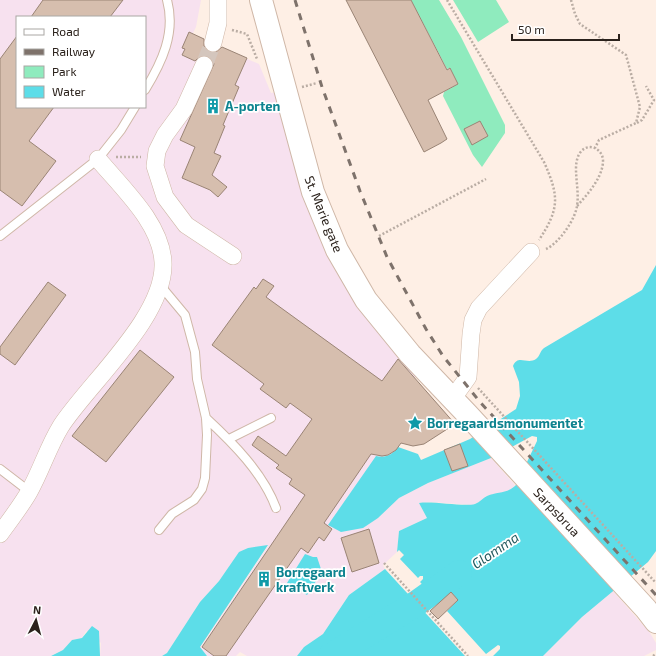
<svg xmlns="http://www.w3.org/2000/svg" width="656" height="656" viewBox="0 0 656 656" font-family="'Exo 2',sans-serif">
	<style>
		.industrial { fill: #f7e1ef; fill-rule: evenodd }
		.green { fill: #8febbe }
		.water { fill: #5ddde8 }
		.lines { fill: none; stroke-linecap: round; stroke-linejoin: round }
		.river { stroke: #5ddde8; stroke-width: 26 }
		.building { fill: #d6beae; stroke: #9a8475 }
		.street-tunnel { stroke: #d4c6bd; stroke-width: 17; stroke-dasharray: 17 8; stroke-linecap: butt }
		.lane-casing { stroke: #cfb7a7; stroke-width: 10 }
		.street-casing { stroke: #cfb7a7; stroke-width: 18 }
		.primary-casing { stroke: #cfb7a7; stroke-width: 24 }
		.path { stroke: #baada4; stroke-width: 2.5; stroke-dasharray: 2 2; stroke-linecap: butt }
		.lane { stroke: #fff; stroke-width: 8 }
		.street { stroke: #fff; stroke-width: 17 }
		.primary { stroke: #fff; stroke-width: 22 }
		.rail { stroke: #7e726b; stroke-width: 3; stroke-dasharray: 7 7; stroke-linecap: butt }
		.labels { text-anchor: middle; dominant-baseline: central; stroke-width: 3.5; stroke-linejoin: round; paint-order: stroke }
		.culture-label { font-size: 13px; font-weight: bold; fill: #0d838f; stroke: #fff; text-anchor: start }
		.street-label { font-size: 13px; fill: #2b221c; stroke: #fff }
		.water-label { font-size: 14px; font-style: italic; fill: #245a5f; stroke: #fff }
	</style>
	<rect width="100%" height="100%" fill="#feefe5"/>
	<!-- industrial -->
	<path class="industrial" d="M0 0H201L196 27 192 35 259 64 271 93 277 92 307 208 327 255 346 288 367 319 416 376 392 404 398 447 391 454 381 457 376 456 378 518 399 498 428 483 491 458 515 485 510 491 486 496 483 500 473 505 430 502 419 503 427 518 399 531 397 552 383 565 385 569 349 595 323 634 304 647 297 656H247L240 652 236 656H207L200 648 268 546 248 548 239 553 219 581 200 602 167 653 162 656H100L101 643 86 631 82 638 72 640 63 650 51 656H0ZM17 17H145V107H17Z
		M613 591 650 633 656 643V650L644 656H543L582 617Z"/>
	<!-- green -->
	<path class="green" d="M411 0H439L461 37 505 125V133L482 167 473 155 443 96 444 92 458 84 450 68 447 69Z
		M453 0H496L509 22 478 42Z"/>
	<!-- water -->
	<path class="water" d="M656 265V551L648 562 582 617 543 656H493L500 649V646L498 645 486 654 447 611 458 600 451 592 439 602 420 582 423 579V576H420L418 578 400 559 404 555 399 550 397 552 399 531 427 518 419 503C434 501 464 507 475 504 480 502 483 498 487 496 498 491 507 494 516 485L537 441V437L532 436 491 458 428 483 399 498 378 518 363 528 341 532 328 525 376 456C386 458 392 455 398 447L418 454 421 460 470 439 516 409 520 396 519 382 513 366C518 354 527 365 536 359 540 356 540 351 544 348L642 290Z
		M268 545 200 647 207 656H162L167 653 200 602 219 581 239 552 248 548Z
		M305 554 313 557H317L322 572 307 595 287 583Z
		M385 569 465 656H297L304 647 323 634 349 595Z
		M92 626 99 631 100 656H51L63 650 72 640 82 638Z"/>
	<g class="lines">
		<!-- river -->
		<path class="river" d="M331 656 417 603 459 573"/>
	</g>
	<!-- building -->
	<path class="building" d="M43 0H123L110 17H31Z
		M346 0H411L447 70 450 68 458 84 428 100 447 139 441 143 424 152Z
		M189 32 204 39V46L210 53 216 52 222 47 247 58 235 85 239 87 223 125 225 126 214 153 221 156 212 175 227 187 218 197 210 190 182 178 195 147 180 140 214 64 212 59 208 56 199 57 195 61 182 55 185 49 182 48Z
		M17 36V107H54L29 141 56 161 22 206 0 190V59Z
		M480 121 488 136 472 145 464 129Z
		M263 279 274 286 266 297 382 381 398 359 455 424 424 444 413 446 401 443 396 450 388 455 382 456 371 454 324 523 332 529 324 541 319 537 308 553 301 548 226 656H214L202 647 305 495 289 484 292 479 276 468 279 465 252 445 258 436 286 456 312 419 290 403 286 408 260 389 264 384 212 345 254 287 256 289Z
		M48 282 66 295 15 365 0 354V347Z
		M140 350 174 377 106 462 72 436Z
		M460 444 468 466 452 471 444 450Z
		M369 529 379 563 352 572 341 538Z
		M451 592 458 600 438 619 430 611Z"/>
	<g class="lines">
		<!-- street-tunnel -->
		<path class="street-tunnel" d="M204 65 213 43"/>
		<!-- lane casing -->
		<g class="lane-casing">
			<path id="lane" d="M145 90C162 62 176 33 167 0
				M0 236 98 159 121 130 135 107
				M206 418C233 443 263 473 276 508
				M229 439 271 418
				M0 469 30 492
				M159 530 172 514 194 500 202 489 205 478 207 435 206 418 197 379 195 352 185 315 160 285"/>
		</g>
		<!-- street casing -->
		<g class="street-casing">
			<path id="street" d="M213 43 218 23V0
				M204 65 184 109 165 135 157 151 155 166 165 197 186 225 233 256
				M450 396 458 391 468 377 471 334 473 320 479 308 531 252
				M0 534C10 520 21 506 29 492 41 471 48 447 61 426 89 383 166 316 163 262 161 223 122 188 98 159"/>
		</g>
		<!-- primary casing -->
		<g class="primary-casing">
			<path id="primary" d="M261 0 313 192 337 250 366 300 410 354 468 415 646 609 656 622"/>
		</g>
		<!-- path -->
		<path class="path" d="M447 0 544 162C559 196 560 208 539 240
			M571 0 575 14 580 24 626 55 640 107 636 123 599 140 595 148
			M232 30 247 34 257 59
			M302 87 317 83
			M637 123 642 120 654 100 646 86
			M116 157H141
			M379 236 486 179
			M546 249C559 243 575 220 577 206 579 194 576 181 576 169 576 138 604 144 603 162 602 178 588 194 577 206
			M478 388 656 583
			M384 563 468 656
			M653 656 656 654"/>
		<!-- lane -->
		<use href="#lane" class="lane"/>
		<!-- street -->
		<use href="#street" class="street"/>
		<!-- primary -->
		<use href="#primary" class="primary"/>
		<!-- rail -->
		<path class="rail" d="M295 0 322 87 360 191 387 257 426 329 443 356 480 402 656 595"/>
	</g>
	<!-- icons -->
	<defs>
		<g id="building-bare" transform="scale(1.2)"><path d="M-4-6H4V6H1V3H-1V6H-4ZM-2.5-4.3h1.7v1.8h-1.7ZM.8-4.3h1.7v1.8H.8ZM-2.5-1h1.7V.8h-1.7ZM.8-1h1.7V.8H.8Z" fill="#0f9aa8" stroke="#fff" stroke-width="2.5" paint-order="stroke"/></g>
		<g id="sight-bare" transform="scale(1.2)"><path d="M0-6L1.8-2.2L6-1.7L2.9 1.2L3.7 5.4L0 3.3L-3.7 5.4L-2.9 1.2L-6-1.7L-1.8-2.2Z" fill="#0f9aa8" stroke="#fff" stroke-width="2.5" paint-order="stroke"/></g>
	</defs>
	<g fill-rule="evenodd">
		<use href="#building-bare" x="213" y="106"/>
		<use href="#sight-bare" x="415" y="423"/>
		<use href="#building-bare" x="264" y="579"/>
	</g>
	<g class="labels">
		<!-- culture labels -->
		<g class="culture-label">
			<text x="225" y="106">A-porten</text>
			<text x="427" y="423">Borregaardsmonumentet</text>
			<text x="276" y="572">Borregaard<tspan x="276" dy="15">kraftverk</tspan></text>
		</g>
		<!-- street labels -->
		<g class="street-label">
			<text transform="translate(324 214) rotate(68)">St. Marie gate</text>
			<text transform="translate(557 512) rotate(47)">Sarpsbrua</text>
		</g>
		<!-- water labels -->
		<g class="water-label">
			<text transform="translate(495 550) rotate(-34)">Glomma</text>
		</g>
	</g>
	<!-- legend -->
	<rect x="16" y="16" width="130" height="92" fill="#ffffff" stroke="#aaa7a4"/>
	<rect x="24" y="29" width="20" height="6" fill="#ffffff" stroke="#aaa7a4"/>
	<text x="52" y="36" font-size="12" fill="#2b221c">Road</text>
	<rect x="24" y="49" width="20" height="6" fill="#7e726b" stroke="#aaa7a4"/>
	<text x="52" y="56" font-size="12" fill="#2b221c">Railway</text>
	<rect x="24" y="66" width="20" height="12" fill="#8febbe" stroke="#aaa7a4"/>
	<text x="52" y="76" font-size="12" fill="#2b221c">Park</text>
	<rect x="24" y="86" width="20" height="12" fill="#5ddde8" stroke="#aaa7a4"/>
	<text x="52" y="96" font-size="12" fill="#2b221c">Water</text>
	<!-- north arrow -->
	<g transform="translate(36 620) rotate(6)" stroke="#ffffff" stroke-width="3" paint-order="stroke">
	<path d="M0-3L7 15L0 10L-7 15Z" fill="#2b221c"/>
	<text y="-6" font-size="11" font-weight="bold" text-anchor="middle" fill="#2b221c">N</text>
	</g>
	<!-- scale -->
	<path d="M512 34v6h107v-6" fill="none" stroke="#2b221c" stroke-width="2"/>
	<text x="518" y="34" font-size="12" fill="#2b221c" stroke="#ffffff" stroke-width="3" paint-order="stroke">50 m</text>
</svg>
